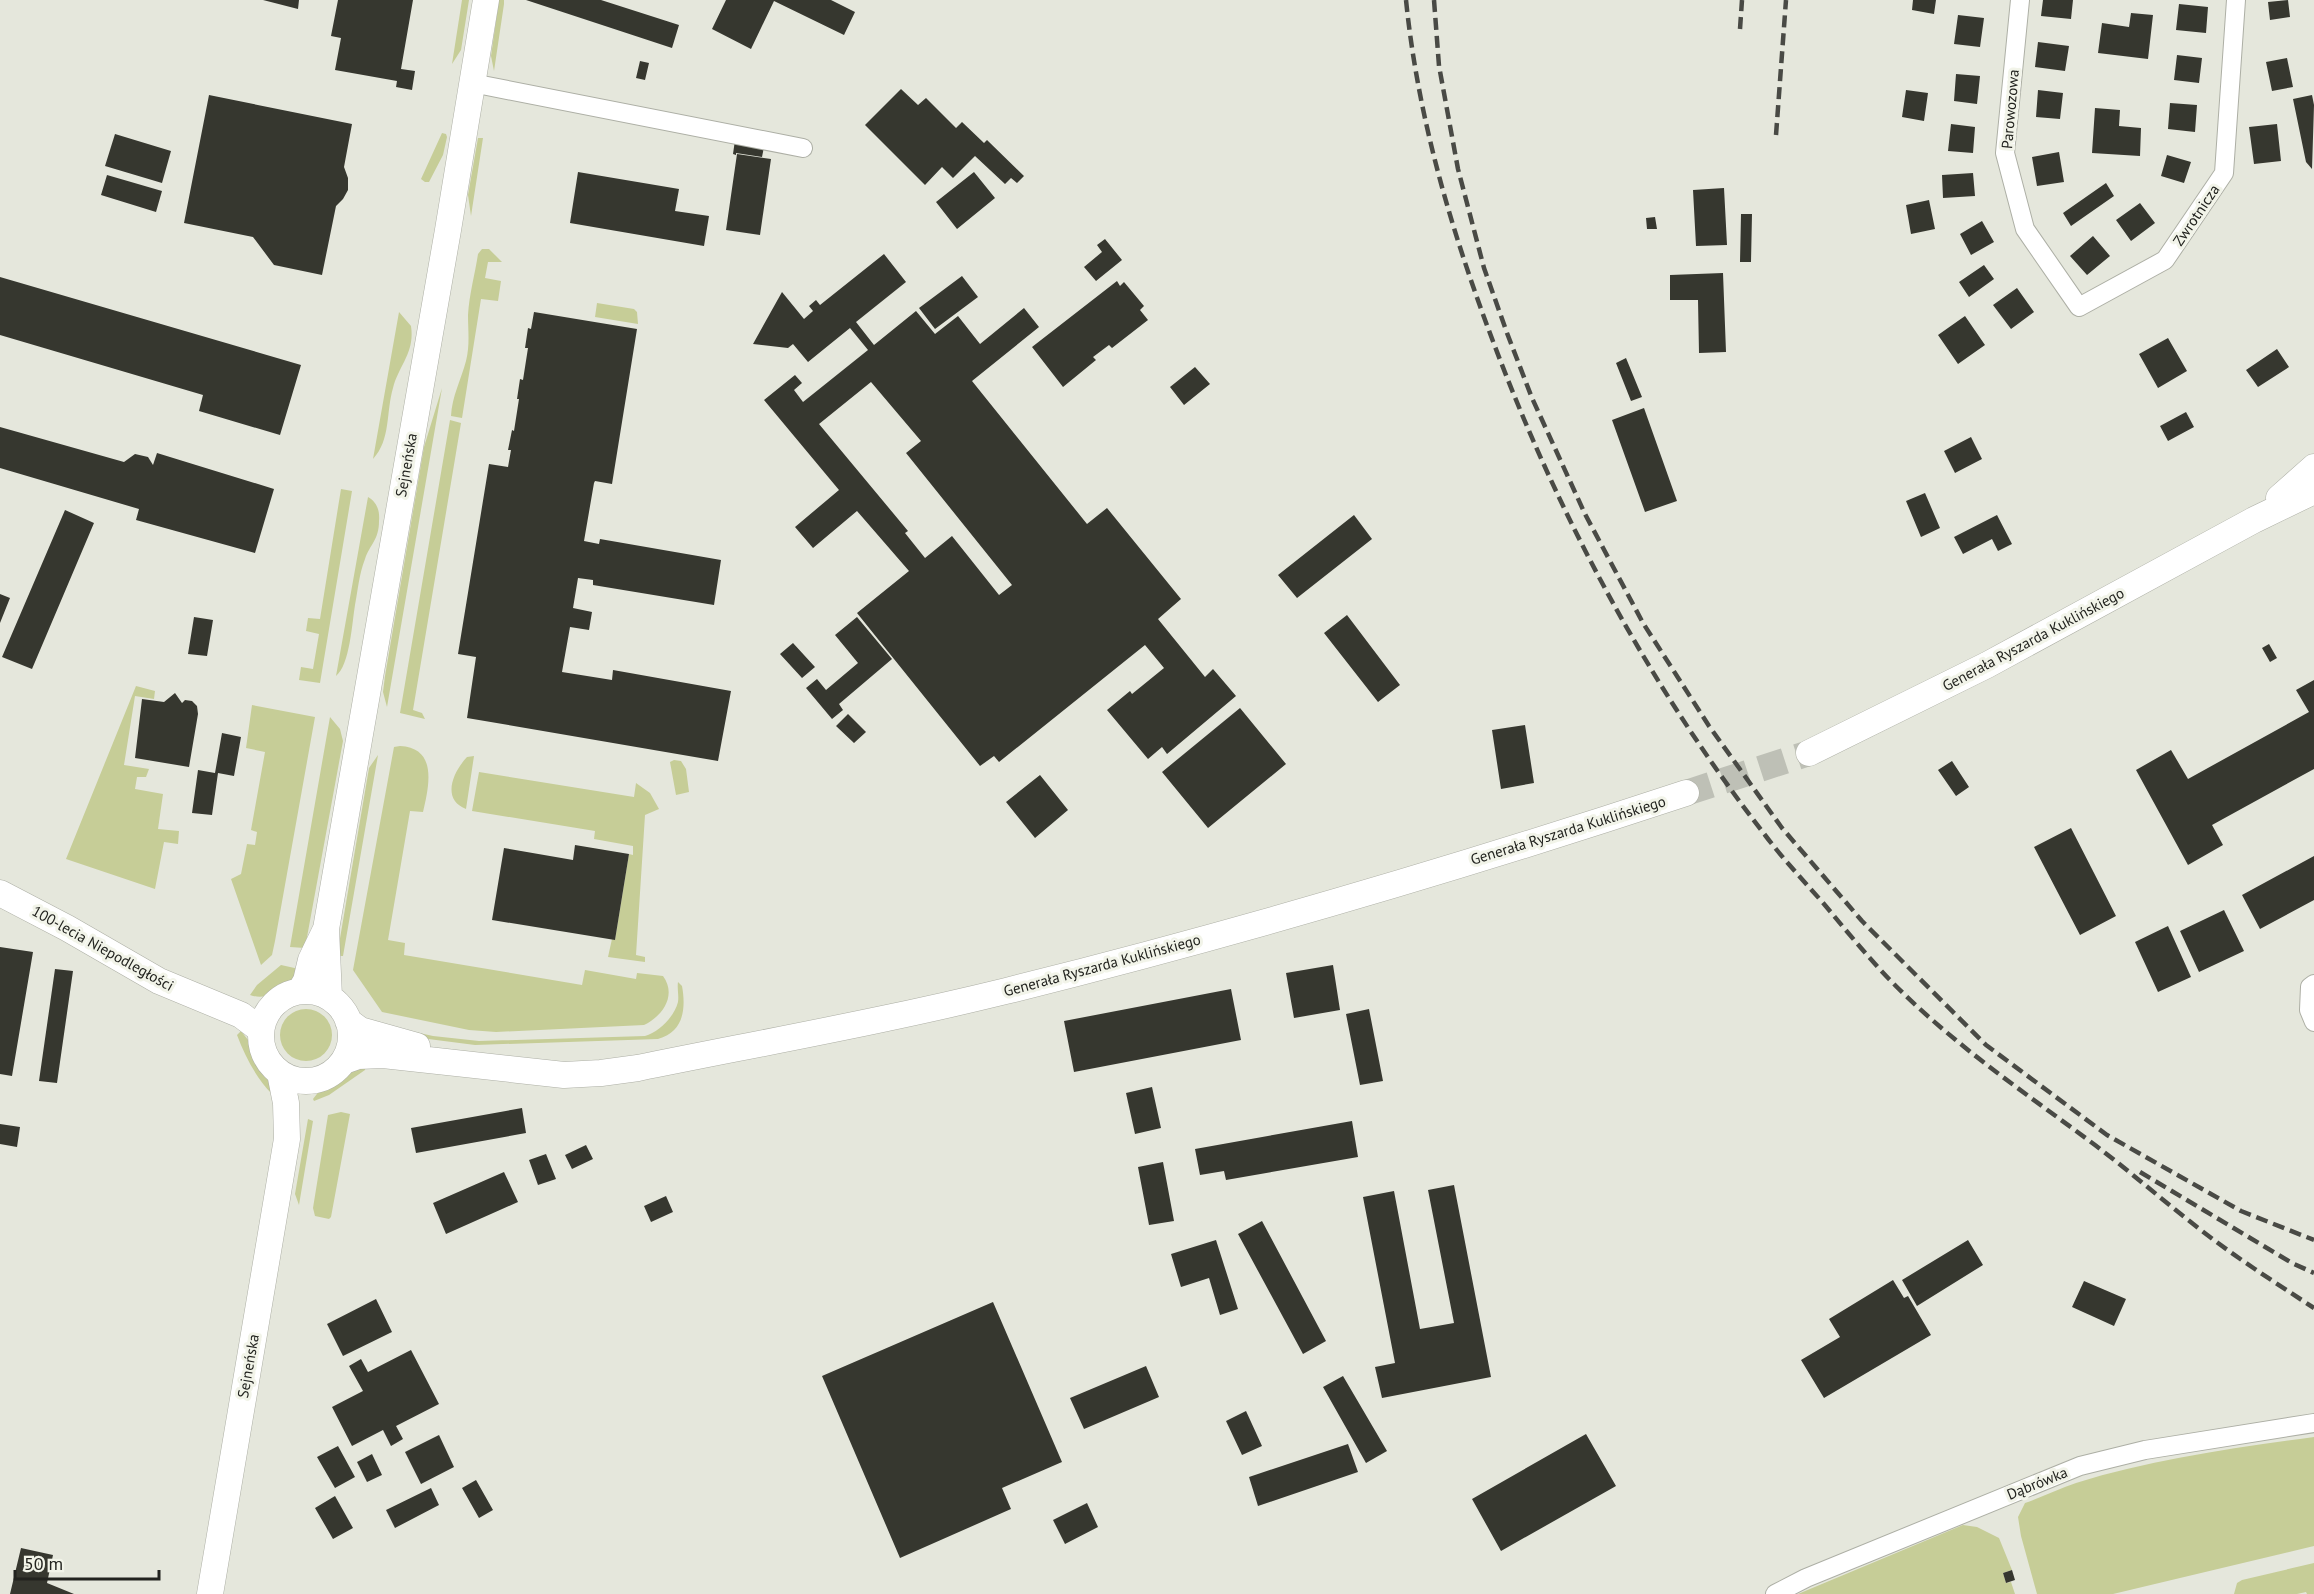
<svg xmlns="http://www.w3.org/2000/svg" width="2314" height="1594" viewBox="0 0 2314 1594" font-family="'PT Sans',sans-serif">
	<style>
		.green { fill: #c6cd97 }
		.building { fill: #36372f; fill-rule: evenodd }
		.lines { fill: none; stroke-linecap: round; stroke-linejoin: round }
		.secondary-tunnel { stroke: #bec0b6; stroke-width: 26; stroke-dasharray: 26 13; stroke-linecap: butt }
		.street-casing { stroke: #adafa5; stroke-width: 20 }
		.secondary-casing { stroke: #adafa5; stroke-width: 27 }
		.street { stroke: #fff; stroke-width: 18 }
		.secondary { stroke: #fff; stroke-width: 26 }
		.rail { stroke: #494a45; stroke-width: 4.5; stroke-dasharray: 12 6; stroke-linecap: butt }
		.labels { text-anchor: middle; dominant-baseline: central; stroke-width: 6; stroke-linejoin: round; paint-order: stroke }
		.street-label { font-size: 15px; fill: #22231f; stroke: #f2f4e9 }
	</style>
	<rect width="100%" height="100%" fill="#e5e7dc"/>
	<!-- green -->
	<path class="green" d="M462 0H469L461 50 452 64Z
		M499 0H504V4L494 71 491 56Z
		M442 133 446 134 447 137 443 155 429 182H425L421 179Z
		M478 138H483L471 216 468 195Z
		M482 249H489L502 262H488L485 278 501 281 498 301 481 299 462 418 451 416C452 396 461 380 466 361 470 345 468 331 468 315 469 295 475 274 478 254Z
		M597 303 634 309 637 312 638 324 595 317Z
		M399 312 411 326C415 353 399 365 393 388 386 411 391 440 373 459Z
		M442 388 387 707 383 692 385 676 424 447Z
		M450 420 461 423 413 710 422 713 425 719 400 713Z
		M341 489 352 491 320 683 299 680 301 667 313 669 319 634 306 631 308 618 320 619Z
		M368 497C377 502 380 511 379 521 379 540 370 544 365 559 359 574 358 590 355 605 352 623 350 665 336 676Z
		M136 686 155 691 154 699 135 696 124 765 149 769 146 777H137L135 789 163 794 158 829 179 831 178 844 164 842 155 889 66 859Z
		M252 705 315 717 275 941 272 955 261 965 231 879 241 874 247 844 255 845 257 832 251 830 265 752 246 748Z
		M330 717 340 729 343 741 305 948 290 947Z
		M400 746C438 748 429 786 423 812L410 811 388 940 405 943 404 955 582 985 585 970 636 979 637 973 663 976C677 995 663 1016 644 1025L496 1032 469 1030 382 1012 353 970 394 747Z
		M378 755 343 956H337L369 768Z
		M474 756 466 809C441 799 453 772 467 757Z
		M674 760 681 761 686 769 689 792 676 795 670 762Z
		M479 772 634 797 636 783 650 793 659 809 645 815 636 955 645 957V962L608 957 612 939 615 940 629 854 633 855V846L594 839 595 831 472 811Z
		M281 965 299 969C290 986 270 1002 250 995L257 985Z
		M678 982 682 986C686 1008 684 1032 658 1039L475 1045 405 1036 392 1027 433 1036 479 1041 645 1036C659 1032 674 1017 678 1002 679 995 677 988 678 982Z
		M280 1035a26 26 0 1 1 52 0a26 26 0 1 1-52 0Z
		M241 1031 252 1045 273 1080 272 1094C256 1078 245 1056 237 1035Z
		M366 1064 365 1070 329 1095 314 1101 313 1099C326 1081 344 1070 366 1064Z
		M341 1112 350 1114 331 1217 329 1219 315 1216 313 1208 328 1115Z
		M308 1119 313 1121 299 1205 295 1194Z
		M2314 1437V1546L2113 1594H2037L2021 1536 2018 1517 2025 1503C2042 1497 2059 1489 2076 1483 2153 1459 2234 1448 2314 1437Z
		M1963 1525 1977 1527 1999 1538 2012 1570 2003 1573 2006 1583 2011 1582 2015 1594H1798Z
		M2314 1563V1594H2307L2306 1592 2297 1594H2234L2237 1583 2242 1580Z"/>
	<!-- building -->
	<path class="building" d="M263 0H299L298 9Z
		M338 0H413L401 69 415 71 412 90 396 87 397 81 335 70 341 38 331 36Z
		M526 0H601L679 25 672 48Z
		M726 0H831L855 12 844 35 774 1 751 49 712 29Z
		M1913 0H1936L1934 14 1912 10Z
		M2043 0H2073L2071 19 2041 16Z
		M2288 0 2290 17 2270 20 2268 2Z
		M2179 4 2208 7 2206 33 2176 30Z
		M2131 13 2153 15 2148 59 2098 53 2102 23 2129 27Z
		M1958 15 1984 18 1980 47 1954 44Z
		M2038 42 2069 46 2065 71 2035 67Z
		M2177 55 2202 58 2199 83 2174 80Z
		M2287 58 2293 87 2272 91 2266 62Z
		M640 61 649 63 645 80 636 78Z
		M1956 74 1980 76 1977 104 1954 101Z
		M901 89 918 105 926 98 956 128 962 122 984 143 987 140 1024 176 1017 183 1011 178 1005 184 975 156 953 178 942 167 925 185 865 125Z
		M1906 90 1928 93 1924 121 1902 117Z
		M2038 90 2063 93 2060 119 2036 117Z
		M209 95 352 124 344 167 348 178V190L343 199 336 206 322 275 274 265 253 237 184 223Z
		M2312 95 2314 105 2312 169 2306 162 2293 99Z
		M2170 103 2197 105 2195 132 2168 129Z
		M2095 108 2120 110 2119 126 2141 128 2140 156 2092 153Z
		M1951 124 1975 127 1973 153 1948 151Z
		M2277 124 2281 161 2254 164 2249 127Z
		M115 134 171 151 162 183 105 166Z
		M735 140 764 147 762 157 736 153V155L733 154Z
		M2059 152 2064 182 2037 186 2032 157Z
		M737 154 771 159 760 235 726 230Z
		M2167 155 2191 162 2184 183 2161 176Z
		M578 172 679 189 675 211 709 216 704 246 570 223Z
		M974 172 995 198 957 229 936 202Z
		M1973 173 1975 196 1943 198 1942 175Z
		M107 175 162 191 156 212 101 195Z
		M2106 183 2114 196 2071 226 2063 213Z
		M1724 188 1727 245 1696 246 1693 190Z
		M1929 200 1935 229 1911 234 1906 205Z
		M2140 203 2155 223 2131 241 2116 220Z
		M1741 214H1752L1751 262H1740Z
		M1655 217 1657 229H1647L1646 218Z
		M1982 221 1994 242 1971 255 1960 234Z
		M2093 236 2110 256 2087 275 2070 256Z
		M1105 239 1122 260 1096 281 1084 267 1102 252 1097 245Z
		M884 254 906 282 856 322 874 345 916 311 935 334 958 316 980 344 1024 308 1039 327 972 381 1087 524 1107 508 1181 599 1158 619 1205 677 1213 669 1236 696 1167 754 1162 747 1148 759 1107 710 1130 691 1132 694 1164 668 1145 645 999 762 994 756 980 766 857 613 909 571 857 511 813 548 795 527 839 490 764 400 795 375 802 383 794 390 803 402 868 350 850 328 808 362 793 344 788 348 753 344 782 292 804 319 813 311 809 306 816 300 820 305ZM871 382 921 441 906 453 1012 585 999 595 952 536 925 558 905 533 908 531 819 424Z
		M1984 265 1994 279 1969 297 1959 282Z
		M1723 273 1726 352 1699 353 1698 300H1670V275Z
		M962 276 978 297 935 329 919 308Z
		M0 277 301 365 280 435 199 411 203 395 0 335Z
		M1117 281 1120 286 1124 282 1144 306 1140 310 1148 320 1112 348 1109 345 1093 357 1096 360 1063 387 1032 347Z
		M2017 288 2034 312 2011 329 1993 305Z
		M534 312 637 329 612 484 595 481 594 483 584 541 599 544 600 539 721 560 714 605 593 585V580L578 578 573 608 592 612 589 630 570 627 562 672 612 680 613 670 731 691 718 761 467 718 476 657 458 654 489 464 508 467 511 450H508L512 430 514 431 519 399H517L520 379 523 380 528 348H525L528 328 531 329Z
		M1965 316 1985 345 1958 364 1938 335Z
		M2168 338 2187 371 2158 388 2139 354Z
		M2277 349 2289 367 2258 387 2246 370Z
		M1626 358 1642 397 1631 401 1616 363Z
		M1195 367 1210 384 1184 405 1170 387Z
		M1644 408 1677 501 1645 512 1612 420Z
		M2186 412 2194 427 2168 441 2160 426Z
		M0 427 124 462 135 454 148 457 153 465 157 453 274 489 255 553 136 520 139 509 0 468Z
		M1971 437 1982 459 1955 473 1944 451Z
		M1925 493 1940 528 1921 537 1906 501Z
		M65 510 94 523 32 669 2 657Z
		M1354 515 1372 539 1297 598 1278 575Z
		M1997 515 2012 544 1998 551 1992 539 1963 554 1954 537Z
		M0 594 10 598 0 623Z
		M1347 615 1400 685 1378 702 1324 633Z
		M194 617 213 620 207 656 188 654Z
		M857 617 892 659 839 704 843 710 832 719 806 688 817 679 826 690 858 663 835 635Z
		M793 643 815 667 802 678 780 654Z
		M2269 644 2277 658 2270 662 2262 648Z
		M2314 680V769L2212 825 2223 845 2188 865 2136 770 2171 750 2188 779 2309 712 2296 690Z
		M175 693 182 703 185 700 192 701 197 706 198 714 189 767 135 758 142 699 164 702Z
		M1240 708 1286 764 1208 828 1162 772Z
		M848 714 866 732 854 743 836 726Z
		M1525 725 1534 783 1501 789 1492 730Z
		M222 733 241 737 234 776 218 773 212 815 192 813 198 770 215 773Z
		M1952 761 1969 787 1956 796 1938 770Z
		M1040 775 1068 810 1035 838 1006 802Z
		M2071 828 2116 916 2080 935 2034 847Z
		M575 845 629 854 615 940 492 920 504 848 573 860Z
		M2314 856V900L2260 929 2242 895Z
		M2224 910 2244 951 2199 972 2180 931Z
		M2168 926 2191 977 2158 992 2135 942Z
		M0 947 33 952 12 1076 0 1074Z
		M1333 965 1340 1010 1294 1018 1286 973Z
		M55 969 73 971 57 1083 39 1081Z
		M1231 989 1241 1040 1074 1072 1064 1021Z
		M1369 1009 1383 1081 1360 1085 1346 1014Z
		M1152 1087 1161 1128 1135 1134 1126 1093Z
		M522 1108 526 1133 416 1153 411 1128Z
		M1352 1121 1358 1157 1226 1180 1224 1171 1200 1175 1195 1149Z
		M0 1124 20 1127 17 1147 0 1144Z
		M586 1145 593 1159 572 1169 565 1155Z
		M546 1154 556 1179 538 1185 529 1160Z
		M1163 1162 1174 1221 1149 1225 1138 1167Z
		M504 1172 518 1202 446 1234 433 1203Z
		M1454 1185 1491 1377 1382 1398 1375 1367 1395 1363 1363 1197 1394 1191 1420 1329 1454 1323 1428 1190Z
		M666 1196 673 1212 651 1222 644 1206Z
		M1262 1221 1326 1341 1303 1354 1238 1234Z
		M1216 1240 1238 1309 1220 1315 1209 1278 1181 1287 1171 1254Z
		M1968 1240 1983 1265 1917 1306 1902 1280Z
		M1893 1280 1904 1298 1908 1296 1931 1335 1824 1398 1801 1360 1840 1337 1829 1319Z
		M2084 1281 2126 1299 2114 1326 2072 1307Z
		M376 1299 392 1332 343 1356 327 1324Z
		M993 1302 1062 1462 1002 1488 1011 1509 900 1558 822 1376Z
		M411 1350 439 1404 396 1426 403 1439 391 1446 383 1430 352 1446 332 1407 363 1391 349 1366 361 1359 368 1372Z
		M1146 1366 1159 1397 1084 1429 1070 1398Z
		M1343 1376 1387 1451 1366 1463 1323 1387Z
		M1246 1411 1262 1446 1242 1455 1226 1421Z
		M1586 1434 1616 1486 1501 1551 1472 1499Z
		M439 1435 454 1467 421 1484 405 1452Z
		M1348 1444 1358 1472 1258 1506 1249 1477Z
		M338 1446 355 1477 335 1488 317 1457Z
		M372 1454 382 1475 367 1482 357 1462Z
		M476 1480 493 1510 479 1518 462 1488Z
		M431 1488 439 1505 395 1528 386 1510Z
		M335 1496 353 1528 333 1539 315 1508Z
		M1087 1503 1098 1527 1065 1544 1053 1520Z
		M21 1548 53 1555 47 1583 74 1594H10Z
		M2012 1570 2015 1580 2006 1583 2003 1573Z"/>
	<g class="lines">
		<!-- secondary-tunnel -->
		<path class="secondary-tunnel" d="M1686 793 1809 753"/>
		<!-- street casing -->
		<g class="street-casing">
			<path id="street" d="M2020 0 2005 153 2025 229 2079 307 2165 260 2224 173 2236 0
				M472 83 803 148
				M2314 984 2310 987 2309 1010 2314 1022
				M1775 1594 1806 1578 2080 1466 2145 1450 2314 1423"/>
		</g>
		<!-- secondary casing -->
		<g class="secondary-casing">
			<path id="secondary" d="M2279 498 2314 467
				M1809 753 1987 665 2254 520 2314 491
				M0 893 67 928 159 981 241 1015 261 1030
				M261 1036a45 45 0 1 1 90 0a45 45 0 1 1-90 0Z
				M300 991 306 981 311 960 325 931
				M329 997 326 929 448 230 486 0
				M348 1021 360 1030 417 1046
				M344 1061 358 1056 383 1055 564 1075 601 1073 638 1068C761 1043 884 1021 1006 991 1235 934 1462 867 1686 793
				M210 1594 287 1139 286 1103 280 1073"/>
		</g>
		<!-- street -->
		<use href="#street" class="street"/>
		<!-- secondary -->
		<use href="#secondary" class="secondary"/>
		<!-- rail -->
		<path class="rail" d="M1406 0C1418 119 1452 233 1494 344 1560 519 1650 687 1765 835 1783 859 1804 881 1824 904 1845 929 1866 955 1889 979 1951 1043 2024 1092 2095 1145 2137 1177 2176 1212 2218 1243 2249 1266 2282 1287 2314 1308
			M1434 0 1439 66 1458 169 1484 268 1507 333 1532 398 1585 514 1643 623 1709 726 1782 828 1862 921 1986 1045 2107 1135 2241 1211 2314 1240
			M1740 29 1742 0
			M1776 135 1786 0
			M2140 1172 2292 1263 2314 1273"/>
	</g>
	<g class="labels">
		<!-- street labels -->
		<g class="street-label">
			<text transform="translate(2010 109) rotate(-85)">Parowozowa</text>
			<text transform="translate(2196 215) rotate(-56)">Zwrotnicza</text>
			<text transform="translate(406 465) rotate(-80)">Sejneńska</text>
			<text transform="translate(2033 639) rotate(-28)">Generała Ryszarda Kuklińskiego</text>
			<text transform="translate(1568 830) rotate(-17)">Generała Ryszarda Kuklińskiego</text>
			<text transform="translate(103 948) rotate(29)">100-lecia Niepodległości</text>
			<text transform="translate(1102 965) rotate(-15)">Generała Ryszarda Kuklińskiego</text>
			<text transform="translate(248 1366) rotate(-80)">Sejneńska</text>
			<text transform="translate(2037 1483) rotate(-22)">Dąbrówka</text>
		</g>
	</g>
	<!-- scale -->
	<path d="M15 1570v9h144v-9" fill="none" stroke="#22231f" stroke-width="3"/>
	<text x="24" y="1570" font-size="18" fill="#22231f" stroke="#f2f4e9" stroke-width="4.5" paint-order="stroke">50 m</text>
</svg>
